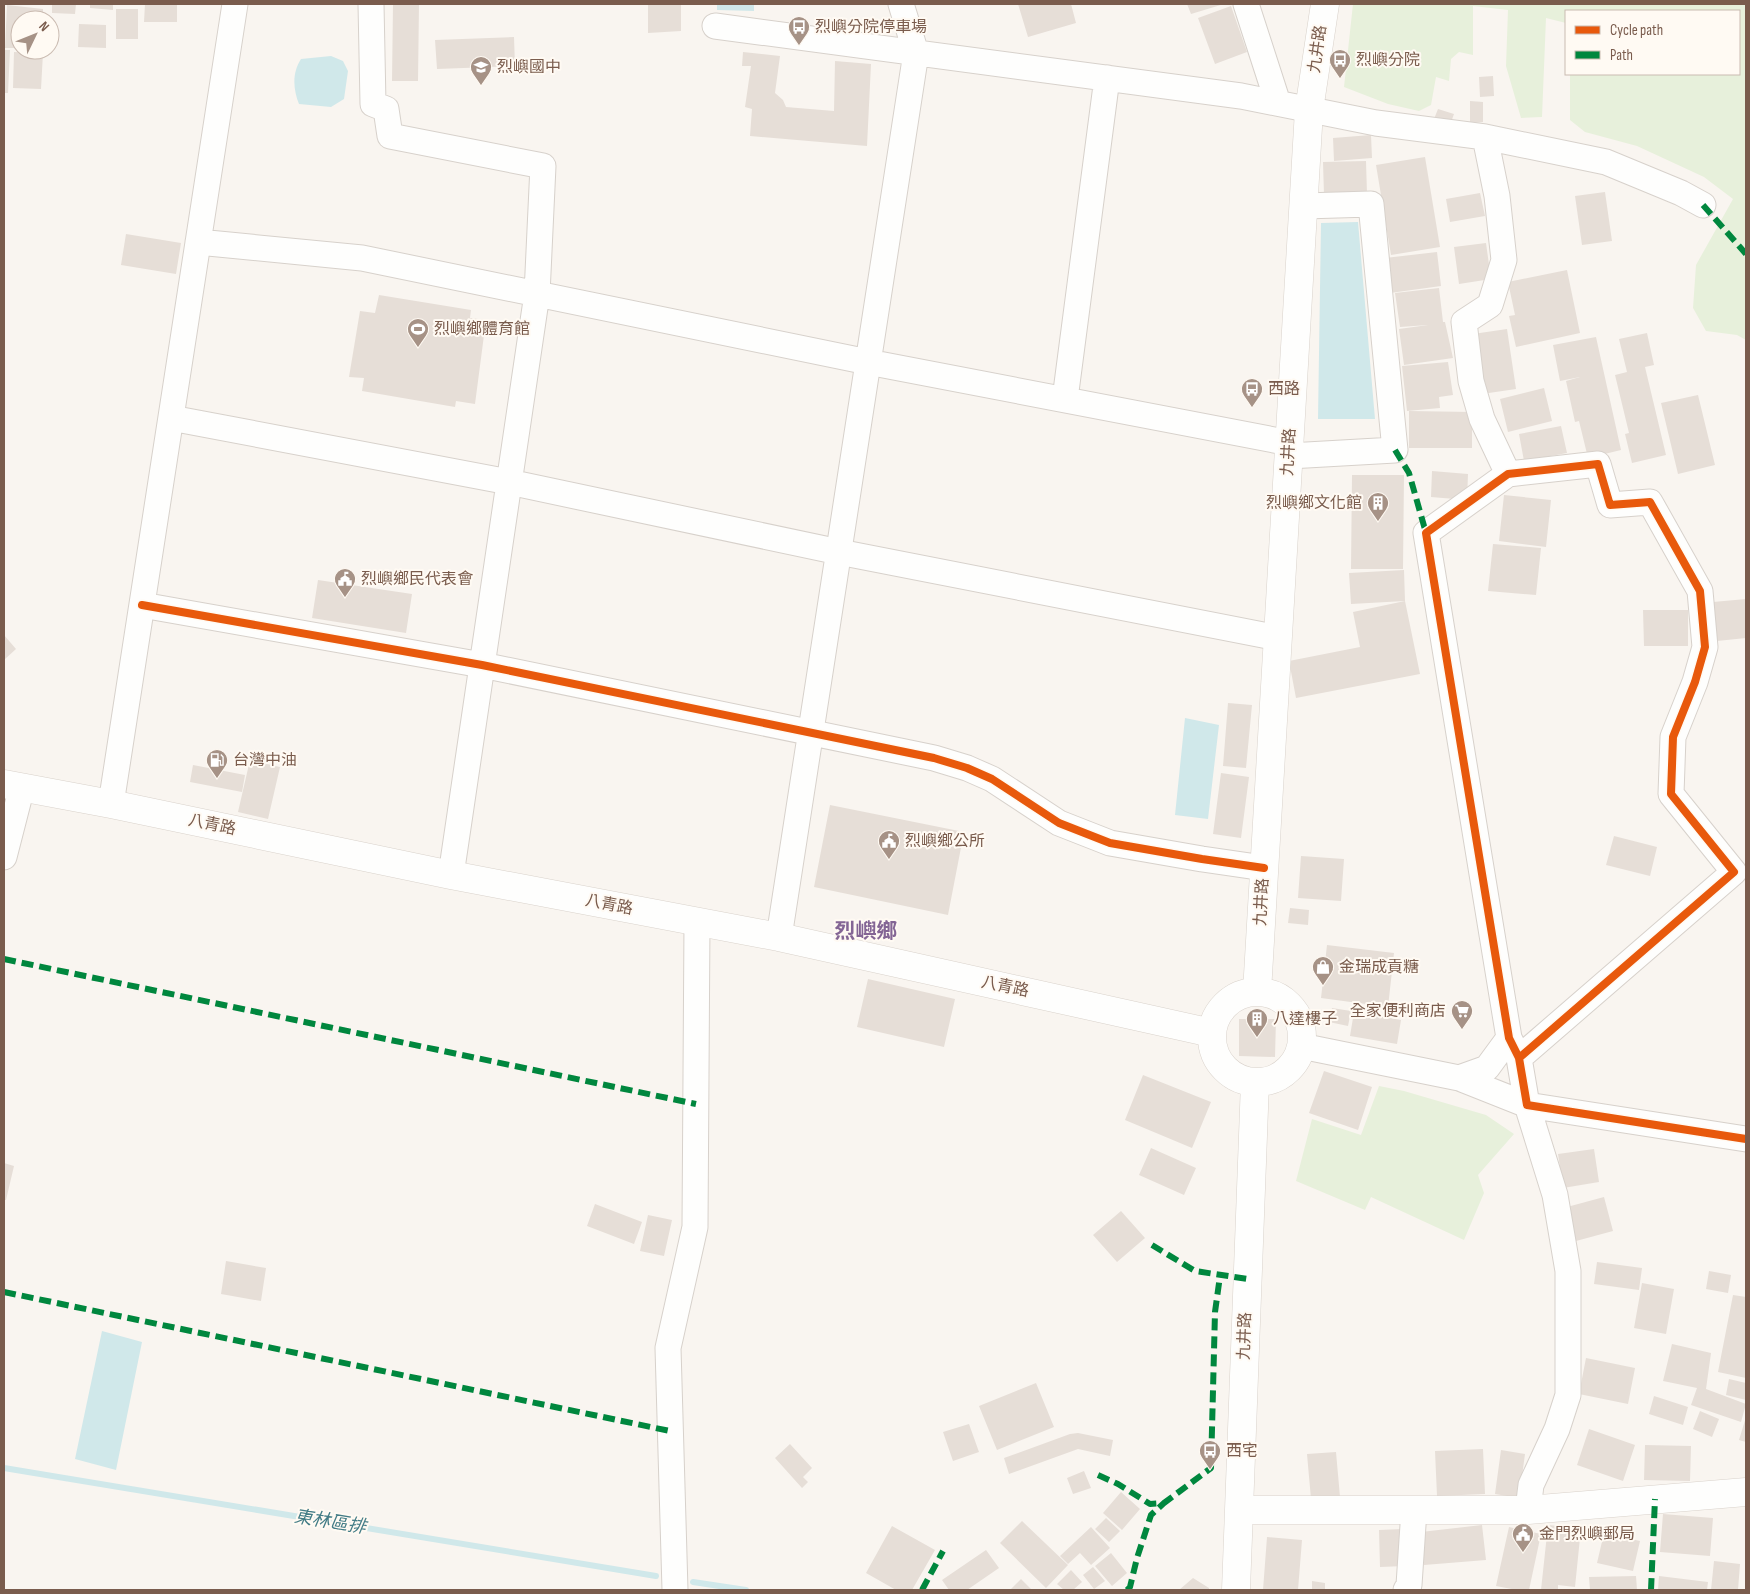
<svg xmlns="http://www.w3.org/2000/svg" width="1750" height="1594" viewBox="0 0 1750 1594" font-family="'Sofia Sans Condensed','Noto Sans TC',sans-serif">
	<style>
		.green { fill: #e7f0db }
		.water { fill: #d0e8ea }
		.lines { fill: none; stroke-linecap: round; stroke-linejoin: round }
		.stream { stroke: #d0e8ea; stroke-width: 6 }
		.building { fill: #e6ded7 }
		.street-casing { stroke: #d7d1cb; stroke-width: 27 }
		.secondary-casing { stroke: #d9d2cb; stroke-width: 29 }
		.street { stroke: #fefefd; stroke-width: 25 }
		.secondary { stroke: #fefefd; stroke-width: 28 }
		.quiet { stroke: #00873e; stroke-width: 6; stroke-dasharray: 12 6; stroke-linecap: butt }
		.cycleway-casing { stroke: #fffaf3; stroke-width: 11 }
		.cycleway { stroke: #e8590c; stroke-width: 8 }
		.labels { text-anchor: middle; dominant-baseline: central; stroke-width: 4; stroke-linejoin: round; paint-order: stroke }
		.poi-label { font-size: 16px; fill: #7a5c4d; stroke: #fffaf3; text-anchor: start }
		.street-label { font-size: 16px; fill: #7a5c4d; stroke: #fffaf3 }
		.water-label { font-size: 18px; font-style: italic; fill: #437c86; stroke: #fffaf3 }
		.district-label { font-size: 21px; font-weight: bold; fill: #846695; stroke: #fffaf3 }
	</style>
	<rect width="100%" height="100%" fill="#f9f5f0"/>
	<!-- green -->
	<path class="green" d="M1353 4H1746V340L1737 335 1706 331 1693 308 1696 265 1733 199 1704 177 1637 146 1585 132 1570 120V74H1739V11H1566V23L1546 18 1542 117 1521 118 1506 66 1508 10 1473 6V55L1459 52 1451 59 1449 81 1436 77 1431 105 1419 111 1388 104 1344 87Z
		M1379 1086 1404 1091 1486 1115 1514 1134 1478 1175 1484 1193 1464 1240 1371 1197 1365 1210 1296 1181 1312 1119 1361 1135Z"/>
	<!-- water -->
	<path class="water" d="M717 4H754V11L717 10Z
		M331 56 343 61 348 71 344 99 331 107 299 104C293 89 292 73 301 59Z
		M1358 222 1375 419H1318L1321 223Z
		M1185 718 1219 725 1208 819 1175 815Z
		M102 1331 142 1342 116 1470 75 1459Z"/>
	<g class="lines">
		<!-- stream -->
		<path class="stream" d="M4 1468 656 1576
			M693 1582 746 1590"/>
	</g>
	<!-- building -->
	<path class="building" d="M52 4H76L75 14 52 13Z
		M90 4H113V10L90 8Z
		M145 4H177V22H144Z
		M393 4H419L418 81H392Z
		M648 4H681V31L648 33Z
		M1018 4H1071L1076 23 1028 37Z
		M1187 4H1224L1191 14Z
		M7 5 43 9V20H20V48H5Z
		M1231 6 1247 52 1215 64 1198 18Z
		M116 9H138V39H116Z
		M79 24 106 25V48L78 47Z
		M514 37 515 66 437 69 435 40Z
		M4 50H10L8 93H4Z
		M14 52 43 53 41 89 13 88Z
		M743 52 780 56 775 93 783 100 786 107 834 111 835 61 871 64 867 146 750 136 752 109 745 107 751 66H742Z
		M1493 76 1494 96 1480 97 1479 77Z
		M1470 101 1483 102V122L1470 123Z
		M1438 109 1454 114 1450 125 1434 119Z
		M1371 135 1372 158 1334 161 1333 138Z
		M1425 157 1440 247 1391 255 1376 165Z
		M1366 161 1367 194 1324 195 1323 162Z
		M1605 192 1612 241 1582 245 1575 196Z
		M1480 193 1485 216 1450 222 1446 199Z
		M126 234 181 243 176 274 121 265Z
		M1486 243 1491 279 1459 284 1454 247Z
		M1437 252 1441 286 1390 293 1385 258Z
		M1567 270 1580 333 1516 347 1509 316 1515 315 1508 282Z
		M1439 288 1443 322H1445L1453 358 1404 365 1399 329 1428 325 1400 327 1395 293Z
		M379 295 471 310 470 318 486 320 475 404 456 401 455 407 362 391 364 378 349 377 360 311 375 313Z
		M1507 329 1516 389 1482 394 1473 334Z
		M1647 333 1654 365 1645 367 1666 455 1632 463 1625 434 1629 433 1615 375 1627 372 1619 339Z
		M1596 337 1621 450 1588 458 1579 421 1575 422 1566 381 1580 377 1560 381 1553 345Z
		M1448 362 1453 395 1439 397 1440 408 1407 411 1402 366Z
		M1544 388 1552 421 1508 432 1500 399Z
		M1698 395 1715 465 1678 474 1661 403Z
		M1409 411 1472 412V448H1409Z
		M1561 426 1567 453 1524 461 1519 434Z
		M1432 471 1468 474 1467 500 1431 497Z
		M1352 475H1404L1403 569H1351Z
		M1504 495 1551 500 1546 547 1499 541Z
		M1493 544 1541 548 1536 595 1488 591Z
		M1404 570 1405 601 1351 604 1349 573Z
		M318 580 412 594 406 633 312 618Z
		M1746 599V638L1717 641 1713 602Z
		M1405 601 1420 674 1296 698 1289 661 1360 647 1353 612Z
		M1643 610H1688V646H1644Z
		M4 635 16 649 4 660Z
		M1228 703 1252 705 1246 768 1223 766Z
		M250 760 280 767 268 819 238 812Z
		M193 765 245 775 242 792 190 782Z
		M1221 773 1249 777 1241 838 1213 834Z
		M830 805 964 832 948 915 814 887Z
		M1614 836 1657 847 1650 876 1606 865Z
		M1301 856 1344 859 1341 901 1298 898Z
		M1290 908 1309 910 1308 925 1288 923Z
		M1327 945 1394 953 1388 1007 1321 998Z
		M868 979 955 999 944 1047 857 1027Z
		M1332 1008 1351 1011 1348 1026 1329 1022Z
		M1354 1012 1401 1020 1397 1044 1350 1036Z
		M1239 1019H1276L1275 1057 1239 1056Z
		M1324 1071 1372 1087 1358 1130 1309 1113Z
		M1143 1075 1211 1102 1192 1148 1125 1120Z
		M1151 1148 1196 1168 1184 1195 1139 1175Z
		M1594 1149 1599 1182 1563 1188 1558 1154Z
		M4 1163 14 1166 6 1200H4Z
		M1604 1197 1613 1231 1576 1241 1567 1207Z
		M595 1204 642 1222 634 1244 587 1226Z
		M1121 1211 1145 1238 1117 1262 1093 1235Z
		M648 1215 672 1220 664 1256 640 1251Z
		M226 1261 266 1268 261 1301 221 1294Z
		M1597 1262 1642 1268 1639 1290 1594 1284Z
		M1709 1271 1731 1275 1728 1293 1706 1289Z
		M1642 1283 1674 1289 1666 1334 1634 1328Z
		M1733 1295 1746 1297V1378L1718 1372Z
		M1672 1344 1711 1353 1706 1389 1746 1404 1741 1422 1691 1405 1697 1388 1663 1381Z
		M1586 1358 1635 1368 1628 1404 1579 1394Z
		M1729 1379 1746 1383V1400L1726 1395Z
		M1036 1383 1054 1427 997 1450 979 1406Z
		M1654 1396 1688 1407 1683 1425 1649 1414Z
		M1700 1411 1719 1419 1712 1437 1693 1429Z
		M1746 1417V1442L1739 1440Z
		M969 1424 979 1452 953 1461 943 1432Z
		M1589 1429 1635 1445 1623 1481 1577 1465Z
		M1078 1433 1113 1440 1110 1456 1078 1449 1009 1474 1004 1458 1070 1434Z
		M790 1444 812 1468 803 1477 808 1482 802 1488 775 1458Z
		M1645 1445 1691 1446 1690 1481 1644 1480Z
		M1483 1449 1485 1494 1437 1496 1435 1451Z
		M1501 1450 1525 1454 1519 1498 1495 1494Z
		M1336 1452 1340 1497 1311 1499 1307 1454Z
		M1084 1471 1091 1488 1073 1494 1067 1478Z
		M1121 1492 1140 1509 1122 1530 1103 1513Z
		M1663 1514 1713 1518 1710 1556 1660 1552Z
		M1106 1518 1120 1531 1109 1542 1095 1529Z
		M1022 1521 1068 1565 1046 1588 1000 1543Z
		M1482 1525 1486 1560 1424 1565 1421 1532Z
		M1548 1525 1581 1528 1575 1587 1558 1585V1590H1541Z
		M892 1526 935 1550 912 1590H896L866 1573Z
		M1091 1527 1110 1548 1091 1565 1080 1553 1068 1564 1060 1556Z
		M1509 1527 1541 1534 1529 1590H1517L1496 1586Z
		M1403 1529 1405 1566 1380 1567 1379 1530Z
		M1604 1533 1640 1541 1633 1571 1597 1563Z
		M1267 1537 1302 1540 1298 1590H1263Z
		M986 1550 999 1568 967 1590H949L942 1580Z
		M1111 1553 1127 1573 1112 1586 1095 1566Z
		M1714 1561 1740 1564 1738 1590H1711Z
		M1093 1567 1105 1581 1094 1589 1083 1575Z
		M1071 1570 1082 1582 1073 1590H1064L1057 1584Z
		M1636 1576 1637 1590H1590L1589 1577Z
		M1659 1576 1708 1582 1707 1590H1658Z
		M1193 1578 1209 1588V1590H1179Z
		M1021 1579 1032 1590H1010Z
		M1312 1581 1325 1583V1590H1312Z"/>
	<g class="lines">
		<!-- street casing -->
		<g class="street-casing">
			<path id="street" d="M371 4 373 104 386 109 390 136 543 166 537 294 451 875
				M1246 4 1278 103
				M715 26 1241 96 1376 123 1485 137 1606 162 1681 193 1703 205
				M1485 137 1497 196 1504 260 1490 305 1464 322 1471 381 1482 419 1508 474
				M198 242 362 258 868 362 1290 443
				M1065 399 1107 78
				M171 418 509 482 839 552 1278 638
				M1289 456 1395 450 1371 204 1304 206
				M142 605 482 665 934 758 967 768 992 779 1059 823 1110 843 1202 859 1264 868
				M111 804 235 4
				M4 857 22 787
				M779 937 916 53 901 4
				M1301 1046 1459 1078 1527 1105 1555 1195 1568 1271V1395L1557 1429 1531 1485 1528 1510
				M1519 1058 1734 872 1671 794 1673 737 1695 682 1705 647 1700 591 1650 502 1610 505 1598 464 1508 474 1426 533 1509 1038 1519 1058 1527 1105 1746 1139
				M1459 1078 1487 1068 1509 1038
				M675 1590 668 1348 695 1227 697 922
				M1406 1590 1409 1585 1414 1510"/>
		</g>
		<!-- secondary casing -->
		<g class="secondary-casing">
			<path id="secondary" d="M4 784 111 804 451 875 779 937 1212 1033
				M1257 992 1309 110 1325 4
				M1212 1037a45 45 0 1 1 90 0a45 45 0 1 1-90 0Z
				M1239 1510H1528L1746 1492
				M1236 1590 1255 1082"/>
		</g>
		<!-- street -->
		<use href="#street" class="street"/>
		<!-- secondary -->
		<use href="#secondary" class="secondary"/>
		<!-- quiet -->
		<path class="quiet" d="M1703 205 1746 254
			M1395 450 1409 473 1426 533
			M4 959 696 1104
			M1152 1245 1195 1271 1248 1279
			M4 1292 670 1431
			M1098 1475 1118 1484 1150 1504 1164 1503 1211 1468 1215 1312 1220 1276
			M922 1590 943 1551
			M1127 1590 1130 1587 1137 1558 1151 1515 1164 1503
			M1651 1590 1655 1499"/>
		<!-- cycleway casing -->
		<g class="cycleway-casing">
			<path id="cycleway" d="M142 605 482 665 934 758 967 768 992 779 1059 823 1110 843 1202 859 1264 868
				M1519 1058 1734 872 1671 794 1673 737 1695 682 1705 647 1700 591 1650 502 1610 505 1598 464 1508 474 1426 533 1509 1038 1519 1058 1527 1105 1746 1139"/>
		</g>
		<!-- cycleway -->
		<use href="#cycleway" class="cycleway"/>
	</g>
	<!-- icons -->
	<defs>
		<g id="bus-pin" transform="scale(1.125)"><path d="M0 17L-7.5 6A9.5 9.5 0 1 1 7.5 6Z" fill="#a69286" stroke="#fffaf3"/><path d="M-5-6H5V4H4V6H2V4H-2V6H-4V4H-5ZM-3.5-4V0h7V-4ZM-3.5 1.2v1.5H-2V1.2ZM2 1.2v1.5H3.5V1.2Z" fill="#fff"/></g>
		<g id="school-pin" transform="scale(1.125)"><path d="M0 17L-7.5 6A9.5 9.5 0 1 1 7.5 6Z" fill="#a69286" stroke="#fffaf3"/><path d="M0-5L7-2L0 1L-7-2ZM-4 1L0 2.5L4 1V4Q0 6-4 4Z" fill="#fff"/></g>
		<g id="stadium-pin" transform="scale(1.125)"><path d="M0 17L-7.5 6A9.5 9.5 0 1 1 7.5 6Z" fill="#a69286" stroke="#fffaf3"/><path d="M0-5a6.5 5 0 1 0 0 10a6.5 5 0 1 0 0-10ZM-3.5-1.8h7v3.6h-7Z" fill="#fff"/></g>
		<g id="building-pin" transform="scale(1.125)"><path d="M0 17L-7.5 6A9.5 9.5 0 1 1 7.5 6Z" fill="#a69286" stroke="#fffaf3"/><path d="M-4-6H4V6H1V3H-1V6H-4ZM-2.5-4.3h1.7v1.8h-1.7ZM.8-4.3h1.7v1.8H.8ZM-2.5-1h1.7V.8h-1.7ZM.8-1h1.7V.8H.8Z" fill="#fff"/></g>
		<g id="civic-pin" transform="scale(1.125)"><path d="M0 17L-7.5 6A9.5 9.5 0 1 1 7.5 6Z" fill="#a69286" stroke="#fffaf3"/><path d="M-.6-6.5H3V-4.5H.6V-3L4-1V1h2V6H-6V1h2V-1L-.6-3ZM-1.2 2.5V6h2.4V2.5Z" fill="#fff"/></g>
		<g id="fuel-pin" transform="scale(1.125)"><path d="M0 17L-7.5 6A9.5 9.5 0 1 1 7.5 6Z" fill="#a69286" stroke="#fffaf3"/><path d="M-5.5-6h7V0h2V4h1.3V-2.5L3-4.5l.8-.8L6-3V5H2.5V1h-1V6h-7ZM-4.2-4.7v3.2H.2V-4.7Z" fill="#fff"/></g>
		<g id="shop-pin" transform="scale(1.125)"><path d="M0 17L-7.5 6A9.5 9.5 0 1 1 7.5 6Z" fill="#a69286" stroke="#fffaf3"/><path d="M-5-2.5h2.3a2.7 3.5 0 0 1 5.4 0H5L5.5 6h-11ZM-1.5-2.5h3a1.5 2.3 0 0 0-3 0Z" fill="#fff"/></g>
		<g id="supermarket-pin" transform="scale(1.125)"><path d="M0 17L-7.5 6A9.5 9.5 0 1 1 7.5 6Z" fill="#a69286" stroke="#fffaf3"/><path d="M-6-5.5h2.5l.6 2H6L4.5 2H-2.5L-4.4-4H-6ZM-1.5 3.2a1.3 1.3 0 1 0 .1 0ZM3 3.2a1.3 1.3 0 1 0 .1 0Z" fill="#fff"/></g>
	</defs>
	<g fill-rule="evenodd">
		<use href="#bus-pin" x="799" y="27"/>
		<use href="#bus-pin" x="1340" y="60"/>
		<use href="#school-pin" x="481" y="67"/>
		<use href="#stadium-pin" x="418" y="329"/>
		<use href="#bus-pin" x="1252" y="389"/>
		<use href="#building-pin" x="1378" y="503"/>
		<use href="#civic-pin" x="345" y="579"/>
		<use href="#fuel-pin" x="217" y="760"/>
		<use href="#civic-pin" x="889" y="841"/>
		<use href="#shop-pin" x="1323" y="967"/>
		<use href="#supermarket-pin" x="1462" y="1011"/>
		<use href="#building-pin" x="1257" y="1019"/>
		<use href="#bus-pin" x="1210" y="1451"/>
		<use href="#civic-pin" x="1523" y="1534"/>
	</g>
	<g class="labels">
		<!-- poi labels -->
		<g class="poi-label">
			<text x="815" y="27">烈嶼分院停車場</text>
			<text x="1356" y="60">烈嶼分院</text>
			<text x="497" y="67">烈嶼國中</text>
			<text x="434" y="329">烈嶼鄉體育館</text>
			<text x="1268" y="389">西路</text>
			<text x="1362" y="503" text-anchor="end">烈嶼鄉文化館</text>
			<text x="361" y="579">烈嶼鄉民代表會</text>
			<text x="233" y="760">台灣中油</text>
			<text x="905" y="841">烈嶼鄉公所</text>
			<text x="1339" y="967">金瑞成貢糖</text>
			<text x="1446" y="1011" text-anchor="end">全家便利商店</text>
			<text x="1273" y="1019">八達樓子</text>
			<text x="1226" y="1451">西宅</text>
			<text x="1539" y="1534">金門烈嶼郵局</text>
		</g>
		<!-- street labels -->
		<g class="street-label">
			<text transform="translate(1318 49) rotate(-82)">九井路</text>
			<text transform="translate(1289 452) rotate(-87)">九井路</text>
			<text transform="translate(212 825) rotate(12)">八青路</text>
			<text transform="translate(1262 902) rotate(-87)">九井路</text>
			<text transform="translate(609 905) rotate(11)">八青路</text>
			<text transform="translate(1005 987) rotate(12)">八青路</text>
			<text transform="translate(1245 1336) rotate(-88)">九井路</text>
		</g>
		<!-- water labels -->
		<g class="water-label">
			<text transform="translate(330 1522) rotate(9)">東林區排</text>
		</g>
		<!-- district labels -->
		<g class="district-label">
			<text x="866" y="931">烈嶼鄉</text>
		</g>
	</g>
	<!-- border -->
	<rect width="1750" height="1594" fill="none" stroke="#7a5c4d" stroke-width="10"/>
	<!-- legend -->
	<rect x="1565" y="10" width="175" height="65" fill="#fffaf3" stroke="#cabbb1"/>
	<rect x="1575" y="26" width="25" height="8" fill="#e8590c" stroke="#cabbb1"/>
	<text x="1610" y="35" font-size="15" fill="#7a5c4d">Cycle path</text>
	<rect x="1575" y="51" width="25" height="8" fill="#00873e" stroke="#cabbb1"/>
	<text x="1610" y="60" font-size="15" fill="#7a5c4d">Path</text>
	<!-- north arrow -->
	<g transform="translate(35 35) rotate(47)"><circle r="24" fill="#fffaf3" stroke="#cabbb1"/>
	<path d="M0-4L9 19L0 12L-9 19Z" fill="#a69286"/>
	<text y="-8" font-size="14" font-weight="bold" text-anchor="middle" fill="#7a5c4d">N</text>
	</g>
</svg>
